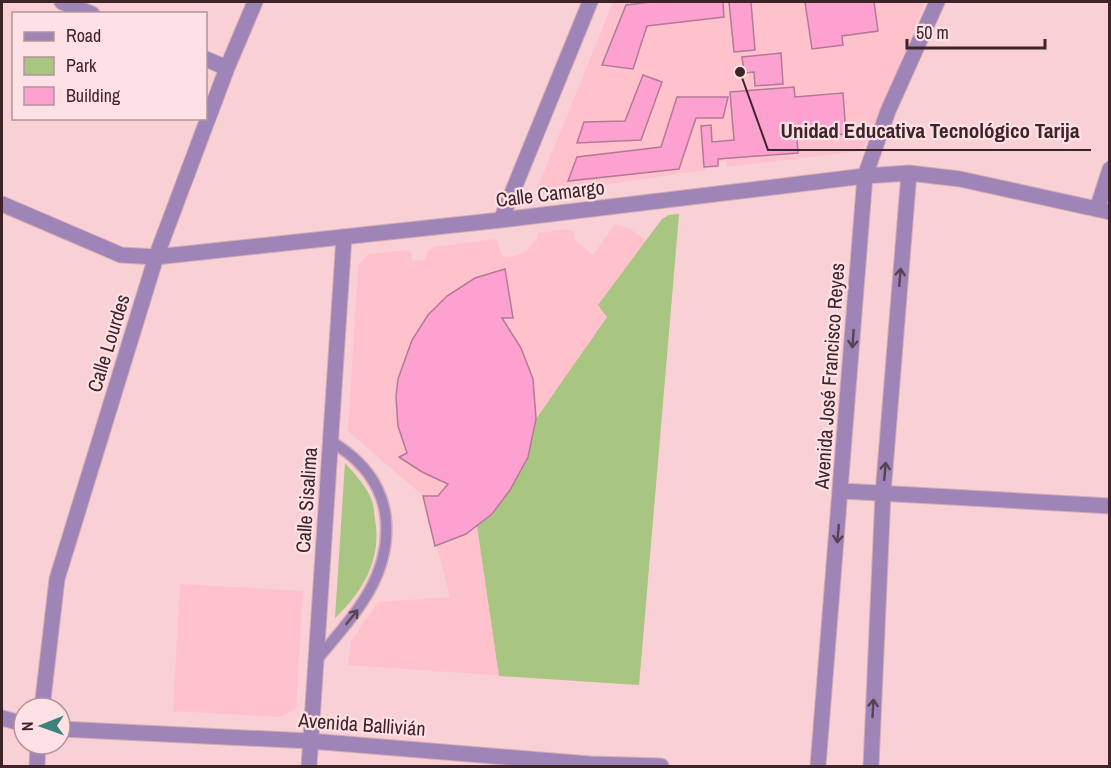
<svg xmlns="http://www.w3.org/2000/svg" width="1111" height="768" viewBox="0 0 1111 768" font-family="'Archivo Narrow',sans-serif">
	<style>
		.built { fill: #ffc2cc }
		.green { fill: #a8c582 }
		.building { fill: #fda1d1; stroke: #b27a97; stroke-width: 1.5 }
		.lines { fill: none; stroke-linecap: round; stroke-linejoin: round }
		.service-casing { stroke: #d3aeb3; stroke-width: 13 }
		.minor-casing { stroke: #d3aeb3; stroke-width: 17 }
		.service { stroke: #9f84b8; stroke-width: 10 }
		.minor { stroke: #9f84b8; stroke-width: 15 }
		.oneway { stroke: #5a4154 }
		.labels { text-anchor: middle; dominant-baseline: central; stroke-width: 4.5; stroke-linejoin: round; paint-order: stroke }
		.street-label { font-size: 20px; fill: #3d2429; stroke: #fde1e5 }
		.leader { fill: none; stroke: #3d2429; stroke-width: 2 }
		.callout-dot { fill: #3d2429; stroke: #fde1e5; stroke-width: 2 }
		.callout-label { font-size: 21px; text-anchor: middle; font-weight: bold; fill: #3d2429; stroke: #fde1e5; stroke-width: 4.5; stroke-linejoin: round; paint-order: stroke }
	</style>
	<rect width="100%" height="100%" fill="#f9d0d6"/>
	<!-- built -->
	<path class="built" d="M613 2H925L868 143 859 151 727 167 726 161 710 162 705 170 542 194 537 189Z
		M679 214 639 685 348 665 351 641 378 602 450 597 423 496 348 431 358 266 368 254 408 250 411 253 412 261 425 260 427 252 434 247 496 239 503 257H512L526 251 537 239 538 233 567 229 575 232 574 240 593 255 615 224 629 228 646 240 662 219 669 215Z
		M180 584 303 591 296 708 280 717 173 711Z"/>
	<!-- green -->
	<path class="green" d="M679 214 639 685 499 676 477 526 493 514 510 490 528 457 536 419 607 317 598 305 662 219 669 215Z
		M345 463C355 474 367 487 372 501 374 506 374 514 375 519 382 559 363 592 335 618Z"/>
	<!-- building -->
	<path class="building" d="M650 2H723L724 17 647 26 633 69 602 65 626 5Z
		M729 2H751L755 50 734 52Z
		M805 2H874L878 31 842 36 843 45 812 49Z
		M781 53 783 84 755 86 754 72 744 73 742 57Z
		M643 75 662 82 641 140 577 143 584 122 625 121Z
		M794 87 795 97 843 93 846 134 797 138 798 153 718 159V166L704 167 701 126 711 125 712 142 734 140 730 92Z
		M677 97H728L723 118H696L679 169 568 181 577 157 661 147Z
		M505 269 513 318H502L521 348 533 379 536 419 528 457 510 490 492 514 466 534 435 546 423 496H438L448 484 422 472 399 457 407 453 398 426 396 397 398 379 412 340 428 315 447 296 475 278Z"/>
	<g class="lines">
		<!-- service casing -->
		<g class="service-casing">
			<path id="service" d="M315 662C350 619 390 581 386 522 385 499 374 477 357 461 349 453 340 447 331 441"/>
		</g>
		<!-- minor casing -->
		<g class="minor-casing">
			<path id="minor" d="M62 2 92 14
				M206 59 227 68
				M2 204 121 255 156 257 501 220 865 176 909 173 960 179 1110 212
				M1097 209 1110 169
				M501 220 590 2
				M842 491 1110 506
				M42 708 57 579 156 257 227 68 255 2
				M2 718 24 724
				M60 729 310 741 590 764 661 766
				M37 766 38 744
				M309 766 344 237
				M818 766 865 176 888 111 937 2
				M871 766 883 494 909 173"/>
		</g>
		<!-- service -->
		<use href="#service" class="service"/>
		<!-- minor -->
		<use href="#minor" class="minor"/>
	</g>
	<!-- one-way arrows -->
	<defs><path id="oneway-shaft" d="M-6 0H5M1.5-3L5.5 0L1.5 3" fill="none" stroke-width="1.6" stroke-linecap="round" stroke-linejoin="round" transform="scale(1.5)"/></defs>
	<g class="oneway">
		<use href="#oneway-shaft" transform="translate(900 277) rotate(-85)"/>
		<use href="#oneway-shaft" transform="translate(853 339) rotate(94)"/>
		<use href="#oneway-shaft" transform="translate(885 471) rotate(-85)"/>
		<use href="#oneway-shaft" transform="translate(838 534) rotate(95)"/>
		<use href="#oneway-shaft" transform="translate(352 617) rotate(-51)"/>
		<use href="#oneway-shaft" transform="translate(873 708) rotate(-87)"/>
	</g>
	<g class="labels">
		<!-- street labels -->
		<g class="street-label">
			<text transform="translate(550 193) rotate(-7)">Calle Camargo</text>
			<text transform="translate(108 343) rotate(-73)">Calle Lourdes</text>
			<text transform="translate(829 376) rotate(-86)">Avenida José Francisco Reyes</text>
			<text transform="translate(306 500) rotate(-86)">Calle Sisalima</text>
			<text transform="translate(362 724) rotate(4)">Avenida Ballivián</text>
		</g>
	</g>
	<!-- callouts -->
	<path class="leader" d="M740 72L768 150H1091"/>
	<circle class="callout-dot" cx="740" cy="72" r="6"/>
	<g class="callout-label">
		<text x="930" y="138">Unidad Educativa Tecnológico Tarija</text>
	</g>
	<!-- border -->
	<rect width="1111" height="768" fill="none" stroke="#3d2429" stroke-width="6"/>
	<!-- legend -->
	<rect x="12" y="12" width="195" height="108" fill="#fde1e5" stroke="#b0959a" stroke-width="1.5"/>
	<rect x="24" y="32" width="30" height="9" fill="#9f84b8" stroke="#b0959a" stroke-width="1.5"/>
	<text x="66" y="42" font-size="18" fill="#3d2429">Road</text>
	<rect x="24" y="57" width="30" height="18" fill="#a8c582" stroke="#b0959a" stroke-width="1.5"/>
	<text x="66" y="72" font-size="18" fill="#3d2429">Park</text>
	<rect x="24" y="87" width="30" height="18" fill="#fda1d1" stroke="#b0959a" stroke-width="1.5"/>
	<text x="66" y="102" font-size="18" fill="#3d2429">Building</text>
	<!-- north arrow -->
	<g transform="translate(42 726) rotate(269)"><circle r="28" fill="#fde1e5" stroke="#b0959a" stroke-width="1.5"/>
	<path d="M0-4.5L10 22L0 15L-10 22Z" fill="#3b827c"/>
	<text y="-9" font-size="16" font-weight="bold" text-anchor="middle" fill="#3d2429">N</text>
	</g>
	<!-- scale -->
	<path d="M907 39v9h138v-9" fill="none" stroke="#3d2429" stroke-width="3"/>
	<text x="916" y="39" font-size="18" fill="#3d2429" stroke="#fde1e5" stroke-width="4.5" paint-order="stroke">50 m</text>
</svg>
